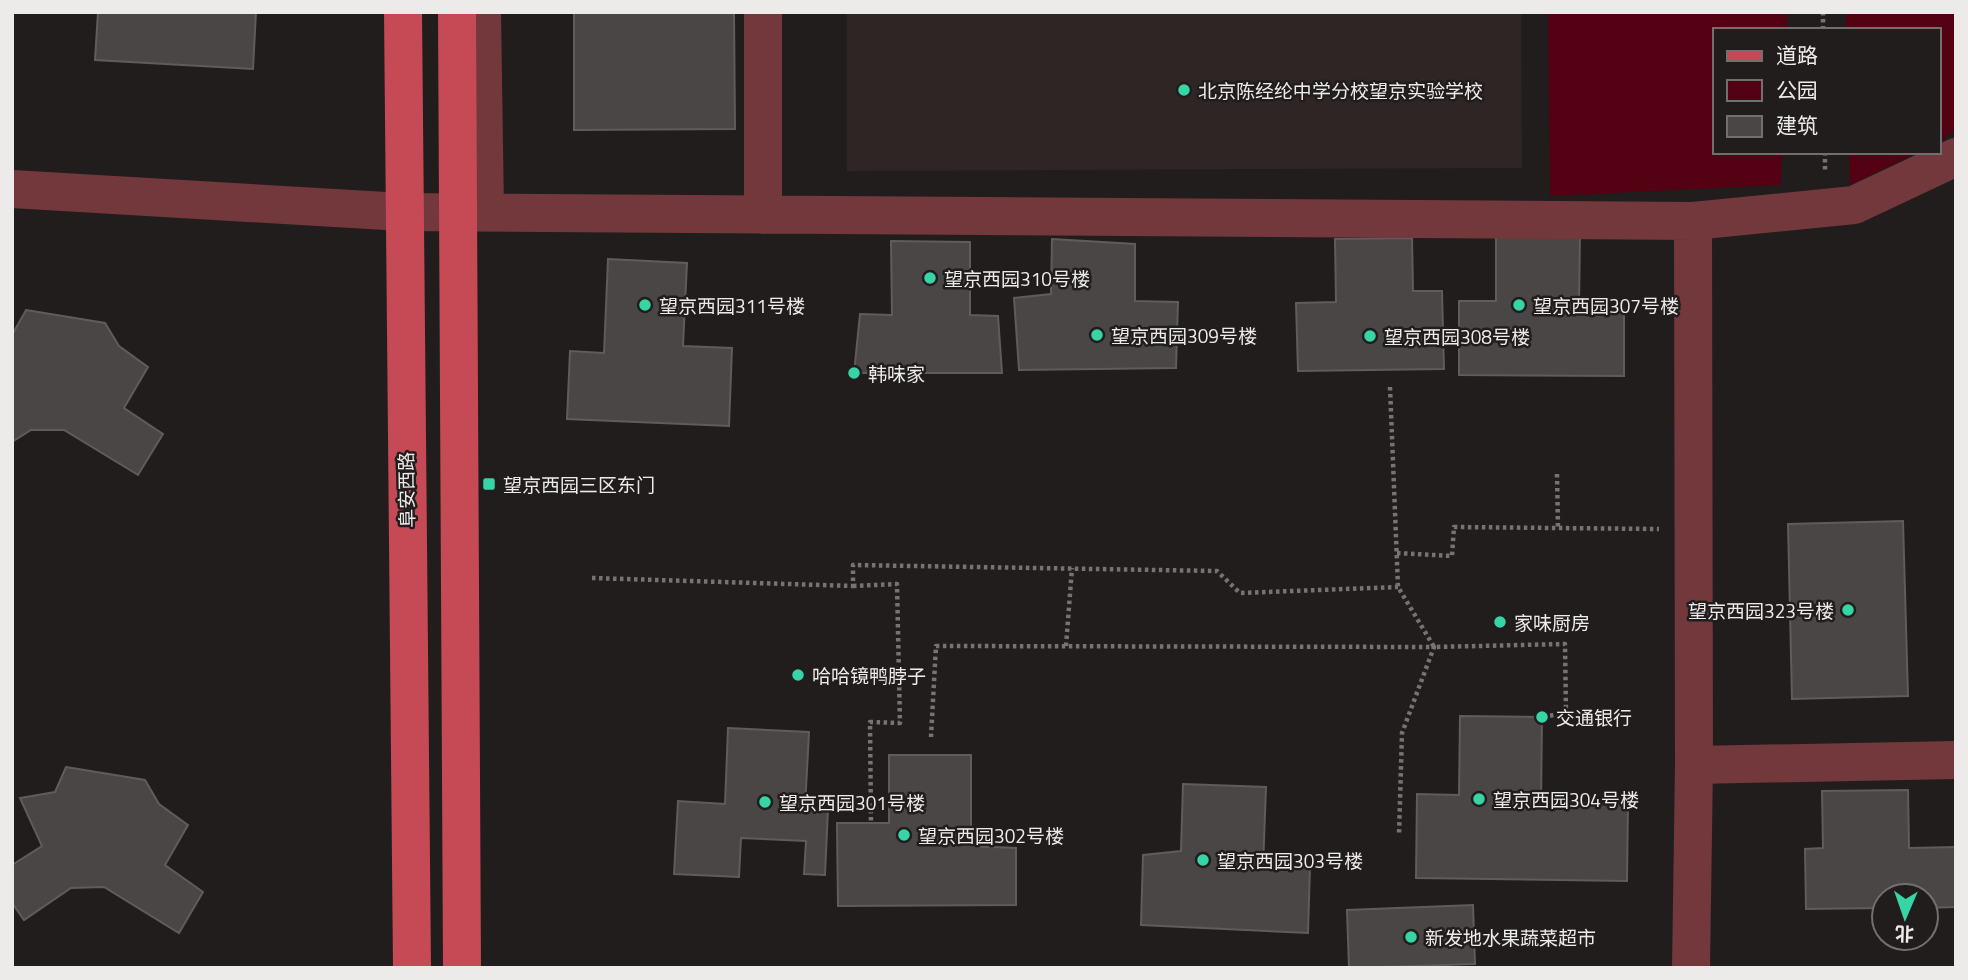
<svg xmlns="http://www.w3.org/2000/svg" width="1968" height="980" viewBox="0 0 1968 980" font-family="'Titillium Web','Noto Sans SC',sans-serif">
	<style>
		.built { fill: #302525 }
		.green { fill: #540113 }
		.building { fill: #4b4646; stroke: #615b5b; stroke-width: 2 }
		.lines { fill: none; stroke-linecap: round; stroke-linejoin: round }
		.path { stroke: #767373; stroke-width: 4.5; stroke-dasharray: 3.5 3.5; stroke-linecap: butt }
		.minor { stroke: #73383b; stroke-width: 38 }
		.major { stroke: #c54a55; stroke-width: 38 }
		.poi-dot { fill: #37d4a6; stroke: #211d1d; stroke-width: 2.5 }
		.labels { text-anchor: middle; dominant-baseline: central; stroke-width: 5; stroke-linejoin: round; paint-order: stroke }
		.poi-label { font-size: 19px; fill: #edeaea; stroke: #211d1d; text-anchor: start }
		.street-label { font-size: 19px; fill: #edeaea; stroke: #211d1d }
	</style>
	<rect width="100%" height="100%" fill="#211d1d"/>
	<!-- built -->
	<path class="built" d="M847 12H1521L1522 168 847 171Z"/>
	<!-- green -->
	<path class="green" d="M1548 12H1788L1787 30H1714V152H1782L1781 185 1550 196Z
		M1846 12H1956V129L1940 142 1938 143V30H1846Z
		M1849 152H1918L1850 185Z"/>
	<!-- building -->
	<path class="building" d="M98 12H256L253 69 95 60Z
		M574 12H734L735 129 574 130Z
		M1496 231H1580L1579 309H1624V376L1459 375V301H1496Z
		M1412 238 1413 291H1442L1444 369 1298 371 1296 303 1336 302 1335 239Z
		M1052 239 1135 244V301L1178 302 1176 368 1019 370 1014 298 1051 294Z
		M891 241 970 242V315L998 316 1002 373H854L860 314 892 315Z
		M608 259 687 263 683 346 732 348 729 426 567 419 570 351 604 353Z
		M26 310 105 323 119 346 148 367 124 408 163 434 138 475 64 430H31L12 442V335Z
		M1903 521 1908 696 1792 699 1788 524Z
		M1460 716 1542 717 1541 803 1628 804 1627 881 1416 878 1417 794 1459 795Z
		M728 728 809 732 805 808 828 809 825 875 804 874 806 841 741 838 739 877 674 874 678 801 725 804Z
		M889 755H971V846L1016 848V905L838 906 837 823H889Z
		M66 767 145 780 159 804 188 825 165 865 203 892 179 933 104 887 71 888 24 920 12 903V865L42 846 20 798 55 792Z
		M1183 784 1266 787 1263 867 1310 866 1308 933 1141 925 1143 855 1181 851Z
		M1908 790 1909 848 1956 847V907L1926 908V896H1884V908L1806 909 1805 849 1823 848 1822 791Z
		M1473 905 1475 964 1349 968 1347 910Z"/>
	<g class="lines">
		<!-- path -->
		<path class="path" d="M1823 12V30
			M1825 152V172
			M1390 387 1398 587 1434 647 1565 644 1566 713 1542 717
			M1557 474 1558 528
			M1397 553 1452 556 1454 527 1659 529
			M592 578 853 586V565L1217 571 1240 593 1398 587
			M853 586 897 584 900 723 870 722 871 823
			M1066 646 1072 568
			M931 737 936 646 1434 647 1402 733 1399 835"/>
		<!-- minor -->
		<path class="minor" d="M482 12 485 212
			M12 189 403 212 1693 221 1854 205 1956 157
			M763 215V12
			M1694 765 1956 760
			M1691 968 1694 765 1693 221"/>
		<!-- major -->
		<path class="major" d="M403 12 412 968
			M457 12 462 968"/>
	</g>
	<!-- markers -->
	<g class="poi-dot">
		<circle cx="1184" cy="90" r="7"/>
		<circle cx="930" cy="278" r="7"/>
		<circle cx="645" cy="305" r="7"/>
		<circle cx="1519" cy="305" r="7"/>
		<circle cx="1097" cy="335" r="7"/>
		<circle cx="1370" cy="336" r="7"/>
		<circle cx="854" cy="373" r="7"/>
		<rect x="482" y="477" width="14" height="14" rx="3.5"/>
		<circle cx="1848" cy="610" r="7"/>
		<circle cx="1500" cy="622" r="7"/>
		<circle cx="798" cy="675" r="7"/>
		<circle cx="1542" cy="717" r="7"/>
		<circle cx="1479" cy="799" r="7"/>
		<circle cx="765" cy="802" r="7"/>
		<circle cx="904" cy="835" r="7"/>
		<circle cx="1203" cy="860" r="7"/>
		<circle cx="1411" cy="937" r="7"/>
	</g>
	<g class="labels">
		<!-- poi labels -->
		<g class="poi-label">
			<text x="1198" y="90">北京陈经纶中学分校望京实验学校</text>
			<text x="944" y="278">望京西园310号楼</text>
			<text x="659" y="305">望京西园311号楼</text>
			<text x="1533" y="305">望京西园307号楼</text>
			<text x="1111" y="335">望京西园309号楼</text>
			<text x="1384" y="336">望京西园308号楼</text>
			<text x="868" y="373">韩味家</text>
			<text x="503" y="484">望京西园三区东门</text>
			<text x="1834" y="610" text-anchor="end">望京西园323号楼</text>
			<text x="1514" y="622">家味厨房</text>
			<text x="812" y="675">哈哈镜鸭脖子</text>
			<text x="1556" y="717">交通银行</text>
			<text x="1493" y="799">望京西园304号楼</text>
			<text x="779" y="802">望京西园301号楼</text>
			<text x="918" y="835">望京西园302号楼</text>
			<text x="1217" y="860">望京西园303号楼</text>
			<text x="1425" y="937">新发地水果蔬菜超市</text>
		</g>
		<!-- street labels -->
		<g class="street-label">
			<text transform="translate(406 490) rotate(-91)">阜安西路</text>
		</g>
	</g>
	<!-- border -->
	<rect width="1968" height="980" fill="none" stroke="#edeaea" stroke-width="28"/>
	<!-- legend -->
	<rect x="1713" y="28" width="228" height="126" fill="#211d1d" stroke="#736f6f" stroke-width="2"/>
	<rect x="1727" y="51" width="35" height="10" fill="#c54a55" stroke="#736f6f" stroke-width="2"/>
	<text x="1776" y="63" font-size="21" fill="#edeaea">道路</text>
	<rect x="1727" y="80" width="35" height="21" fill="#540113" stroke="#736f6f" stroke-width="2"/>
	<text x="1776" y="98" font-size="21" fill="#edeaea">公园</text>
	<rect x="1727" y="116" width="35" height="21" fill="#4b4646" stroke="#736f6f" stroke-width="2"/>
	<text x="1776" y="133" font-size="21" fill="#edeaea">建筑</text>
	<!-- north arrow -->
	<g transform="translate(1905 917) rotate(182)"><circle r="33" fill="#211d1d" stroke="#736f6f" stroke-width="2"/>
	<path d="M0-5L12 26L0 18L-12 26Z" fill="#37d4a6"/>
	<text y="-10" font-size="19" font-weight="bold" text-anchor="middle" fill="#edeaea">北</text>
	</g>
</svg>
